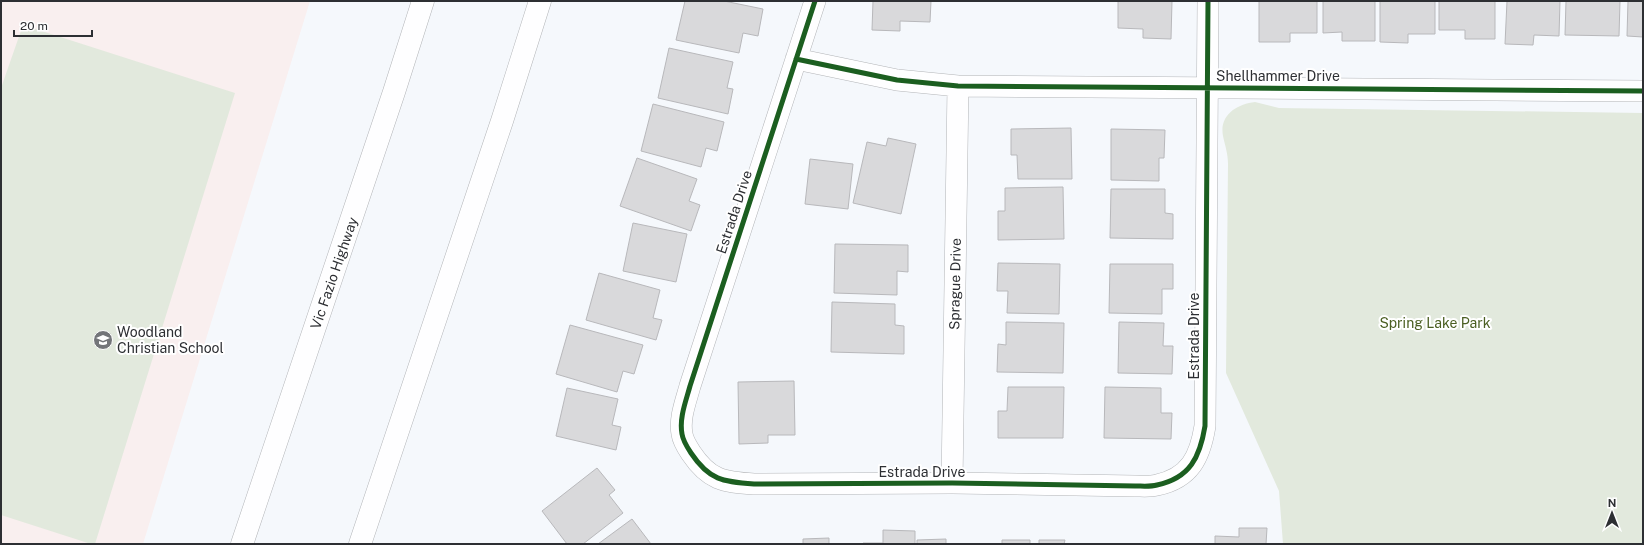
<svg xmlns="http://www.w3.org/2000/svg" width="1644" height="545" viewBox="0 0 1644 545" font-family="'Public Sans',sans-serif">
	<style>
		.education { fill: #f9efef }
		.green { fill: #e2e9dd }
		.building { fill: #d9d9db; stroke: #b8b8bb }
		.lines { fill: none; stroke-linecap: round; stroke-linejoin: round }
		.minor-casing { stroke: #b3b5b8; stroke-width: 22 }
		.motorway-casing { stroke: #b3b5b8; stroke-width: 23 }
		.minor { stroke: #fefeff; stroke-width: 21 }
		.motorway { stroke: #fefeff; stroke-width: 22 }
		.cycleway-casing { stroke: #fff; stroke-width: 8 }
		.cycleway { stroke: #1b5e20; stroke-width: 5 }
		.labels { text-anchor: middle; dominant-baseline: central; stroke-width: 4; stroke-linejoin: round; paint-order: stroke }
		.street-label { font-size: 14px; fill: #2d2f33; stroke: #fff }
		.park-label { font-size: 14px; fill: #4b5f22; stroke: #fff }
		.poi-label { font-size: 14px; fill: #2d2f33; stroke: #fff; text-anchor: start }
	</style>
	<rect width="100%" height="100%" fill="#f5f8fc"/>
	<!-- education -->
	<path class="education" d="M1 1H310L143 544H1Z"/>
	<!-- green -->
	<path class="green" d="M23 25 235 93 95 544H91L1 515V88Z
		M1255 102 1279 108 1643 113V544H1283L1279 491 1226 373 1228 164C1228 153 1225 146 1223 136 1219 115 1237 104 1255 102Z"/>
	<!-- building -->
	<path class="building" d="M685 1H724L763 9 758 36 743 33 739 53 676 40Z
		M873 1H931L930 22 900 21V31L872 30Z
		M1118 1H1172L1171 39 1143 38V29L1118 28Z
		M1259 1H1317V33H1290V42H1259Z
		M1323 1H1375V41H1342V32L1323 33Z
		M1380 1H1435V34H1408V43L1380 42Z
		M1439 1H1495V39H1465V30H1439Z
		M1507 1H1560L1559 36 1534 35 1533 45 1505 44Z
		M1566 1H1620L1619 36 1565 35Z
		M1628 1H1643V37L1627 36Z
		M669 48 733 62 727 88 733 89 728 114 658 98Z
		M653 104 724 122 717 151 706 148 701 167 641 151Z
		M1071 128 1072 179H1018L1017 155H1011V129Z
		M1111 129 1165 130 1164 158H1159V181L1111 180Z
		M888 138 916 144 901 214 853 203 867 142 886 146Z
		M637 158 697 179 689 201 700 205 691 231 620 206Z
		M810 159 853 164 848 209 805 204Z
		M1063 187 1064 239 998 240V211H1005V188Z
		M1111 189H1165V213L1173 214V239L1110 238Z
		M633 223 687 234 676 282 623 271Z
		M835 244 908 245V272L897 271V295L834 293Z
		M998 263 1060 264 1059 314 1007 313 1008 291H997Z
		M1110 264H1173V289H1162V314L1109 313Z
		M599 273 660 290 653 318 662 320 656 340 586 320Z
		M832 302 895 304V325L904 326V354L831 352Z
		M1006 322 1064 323 1063 373 997 372 998 344 1006 345Z
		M1119 322 1164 323 1163 346H1173L1172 374 1118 373Z
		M570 325 643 345 634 374 623 371 617 392 556 374Z
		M794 381 795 435H768V443L739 444 738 382Z
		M1008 387H1064L1063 438H998V411H1007Z
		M1105 387 1161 388V413H1172L1171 439 1104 438Z
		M567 388 618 399 612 425 621 427 616 450 556 436Z
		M597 468 615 490 609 495 623 513 583 544H567L542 511Z
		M632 519 651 544H598Z
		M1239 528H1267L1266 544H1215V536L1239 537Z
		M883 530 915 531V544H863V543H883Z
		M829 538V544H803V539Z
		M946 539V544H917V540Z
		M1002 540H1030V544H1002Z
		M1039 540H1065L1064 544H1039Z"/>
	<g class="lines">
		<!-- minor casing -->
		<g class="minor-casing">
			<path id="minor" d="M815 1 690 386C686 401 679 418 682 434 683 441 687 447 691 453 709 480 723 482 754 484L952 483 1135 486C1142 486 1150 487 1157 485 1190 478 1200 457 1205 426L1208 1
				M796 59 897 80 958 86 1643 91
				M952 483 958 86"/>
		</g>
		<!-- motorway casing -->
		<g class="motorway-casing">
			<path id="motorway" d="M242 544 394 92 423 1
				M360 544 502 121 540 1"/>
		</g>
		<!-- minor -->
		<use href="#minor" class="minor"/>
		<!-- motorway -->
		<use href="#motorway" class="motorway"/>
		<!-- cycleway casing -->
		<g class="cycleway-casing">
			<path id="cycleway" d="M815 1 690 386C686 401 679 418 682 434 683 441 687 447 691 453 709 480 723 482 754 484L952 483 1135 486C1142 486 1150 487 1157 485 1190 478 1200 457 1205 426L1208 1
				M796 59 897 80 958 86 1643 91"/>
		</g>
		<!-- cycleway -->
		<use href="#cycleway" class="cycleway"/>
	</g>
	<!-- icons -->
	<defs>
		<g id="school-disc" transform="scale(1)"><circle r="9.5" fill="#737579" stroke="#fff"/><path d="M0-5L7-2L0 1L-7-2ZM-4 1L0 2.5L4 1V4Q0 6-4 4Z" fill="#fff"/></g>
	</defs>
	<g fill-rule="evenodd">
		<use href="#school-disc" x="103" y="340"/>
	</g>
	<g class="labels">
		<!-- street labels -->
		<g class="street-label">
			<text x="1278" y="76">Shellhammer Drive</text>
			<text transform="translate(734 212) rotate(-72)">Estrada Drive</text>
			<text transform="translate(334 273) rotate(-71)">Vic Fazio Highway</text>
			<text transform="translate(955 284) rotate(-89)">Sprague Drive</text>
			<text transform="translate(1194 336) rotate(-90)">Estrada Drive</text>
			<text x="922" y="472">Estrada Drive</text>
		</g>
		<!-- park labels -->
		<g class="park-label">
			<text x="1435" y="323">Spring Lake Park</text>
		</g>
		<!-- poi labels -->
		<g class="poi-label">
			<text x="117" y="332">Woodland<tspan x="117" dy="16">Christian School</tspan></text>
		</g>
	</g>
	<!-- border -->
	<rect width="1644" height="545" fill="none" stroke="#2d2f33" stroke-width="4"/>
	<!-- north arrow -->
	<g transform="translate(1612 513)" stroke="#ffffff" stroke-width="3" paint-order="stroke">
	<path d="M0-3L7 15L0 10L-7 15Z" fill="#2d2f33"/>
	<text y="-6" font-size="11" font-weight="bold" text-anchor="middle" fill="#2d2f33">N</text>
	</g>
	<!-- scale -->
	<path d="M14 30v6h78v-6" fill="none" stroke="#2d2f33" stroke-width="2"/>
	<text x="20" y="30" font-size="12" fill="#2d2f33" stroke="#ffffff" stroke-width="3" paint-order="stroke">20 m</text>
</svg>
